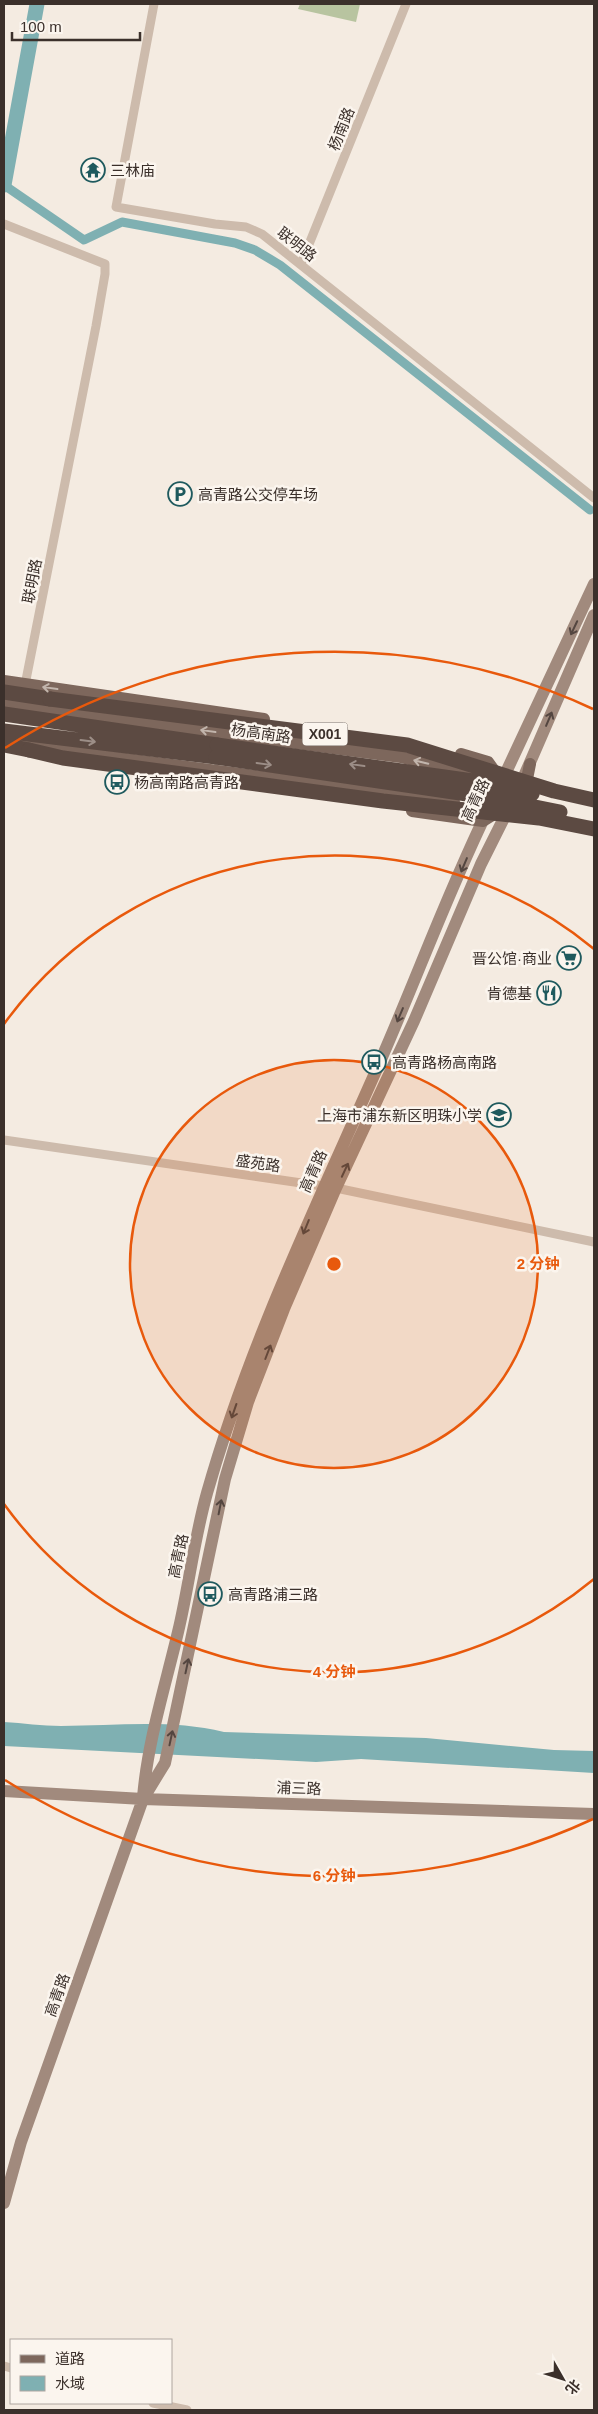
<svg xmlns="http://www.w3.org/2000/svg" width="598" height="2414" viewBox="0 0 598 2414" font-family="Arial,'Noto Sans SC',sans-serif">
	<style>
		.green { fill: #b8c4a0 }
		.water { fill: #7fb0b2 }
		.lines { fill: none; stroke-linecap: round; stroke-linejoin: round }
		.canal { stroke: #7fb0b2; stroke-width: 9 }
		.river { stroke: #7fb0b2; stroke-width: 15 }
		.street { stroke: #cdbbac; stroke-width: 9 }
		.secondary { stroke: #a18a7d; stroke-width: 12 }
		.primary { stroke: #7d675c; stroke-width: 12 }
		.highway { stroke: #5c4a42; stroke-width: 15 }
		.highway-bridge { stroke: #5c4a42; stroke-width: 15 }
		.oneway { stroke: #544640 }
		.oneway2 { stroke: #c2b5ac }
		.oneway3 { stroke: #9c8e87 }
		.ring { fill: none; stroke: #e8590c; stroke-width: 2.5 }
		.labels { text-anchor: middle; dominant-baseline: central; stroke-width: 5; stroke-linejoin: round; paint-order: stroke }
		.shield { fill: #fbf5ee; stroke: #756b66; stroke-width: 1 }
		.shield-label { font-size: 14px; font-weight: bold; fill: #3b302b }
		.street-label { font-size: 15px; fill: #3b302b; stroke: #fbf5ee }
		.poi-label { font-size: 15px; fill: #3b302b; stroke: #fbf5ee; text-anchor: start }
		.centre { fill: #e8590c; stroke: #fbf5ee; stroke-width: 2.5 }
		.ring-label { font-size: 15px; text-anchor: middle; font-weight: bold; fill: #e8590c; stroke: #fbf5ee; stroke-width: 5; stroke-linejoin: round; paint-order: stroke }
	</style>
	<rect width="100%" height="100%" fill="#f4ebe1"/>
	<!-- green -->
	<path class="green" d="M300 4H360L356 22 298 9Z"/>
	<!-- water -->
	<path class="water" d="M4 1722C23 1723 42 1726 61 1726 116 1726 170 1719 224 1732L426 1738 554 1750 594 1751V1773L361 1759 316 1762 4 1746Z"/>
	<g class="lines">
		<!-- canal -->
		<path class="canal" d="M4 185 84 240 122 222 235 243 255 250 280 265 590 510"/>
		<!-- river -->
		<path class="river" d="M4 185 37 4"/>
		<!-- street -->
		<path class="street" d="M154 4 116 207 215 224 246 227 262 234 594 498
			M4 224 105 264V274L96 326 25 685
			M301 264 406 4
			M4 1140 336 1188 594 1242
			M4 2366 11 2368
			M153 2403 187 2410"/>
		<!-- secondary -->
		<path class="secondary" d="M525 774 594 615
			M501 783 594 584
			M4 1791 143 1799 594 1814
			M143 1797C148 1740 165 1687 178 1632 189 1586 194 1539 207 1493 249 1344 317 1205 379 1064 416 980 447 894 487 812
			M4 2203 21 2142 143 1799 165 1763 225 1479 248 1402 284 1309 336 1188 414 1021 481 864 509 808"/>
		<!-- primary -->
		<path class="primary" d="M4 681 264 719
			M4 704 401 757 478 776
			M14 739 59 747 73 752 454 802
			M461 754 488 762 498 776
			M530 764 527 779 535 788
			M412 811 483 821 499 811"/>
		<!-- highway -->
		<path class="highway" d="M4 692 50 699
			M4 714 217 745
			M4 731 216 757
			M4 745 29 750"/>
		<!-- highway-bridge -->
		<path class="highway-bridge" d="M50 699 407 745 554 791 594 800
			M217 745 480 782 532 794
			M29 750 63 758 383 801 539 818 594 829
			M216 757 474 795 560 812"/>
	</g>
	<!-- one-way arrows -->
	<defs><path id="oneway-shaft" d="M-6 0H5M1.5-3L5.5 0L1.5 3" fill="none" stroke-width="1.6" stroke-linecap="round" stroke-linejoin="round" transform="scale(1.25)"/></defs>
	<g class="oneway">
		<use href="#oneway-shaft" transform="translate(574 628) rotate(115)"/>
		<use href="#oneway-shaft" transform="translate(549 719) rotate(-67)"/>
		<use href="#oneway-shaft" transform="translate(464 865) rotate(113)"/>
		<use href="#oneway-shaft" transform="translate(400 1015) rotate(113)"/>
		<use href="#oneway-shaft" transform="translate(345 1170) rotate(-65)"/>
		<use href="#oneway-shaft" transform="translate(306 1227) rotate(112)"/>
		<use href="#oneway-shaft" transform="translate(268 1352) rotate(-69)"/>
		<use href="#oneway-shaft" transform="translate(234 1411) rotate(109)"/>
		<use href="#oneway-shaft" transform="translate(220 1507) rotate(-79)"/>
		<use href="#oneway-shaft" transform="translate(187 1666) rotate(-78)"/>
		<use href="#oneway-shaft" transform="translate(171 1738) rotate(-78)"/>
	</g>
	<g class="oneway2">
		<use href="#oneway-shaft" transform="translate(50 688) rotate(-172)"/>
		<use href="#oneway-shaft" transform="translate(208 731) rotate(-172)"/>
		<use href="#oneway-shaft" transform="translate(421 762) rotate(-166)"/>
	</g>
	<g class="oneway3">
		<use href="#oneway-shaft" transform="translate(88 741) rotate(7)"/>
		<use href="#oneway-shaft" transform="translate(264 764) rotate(8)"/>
		<use href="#oneway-shaft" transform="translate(357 765) rotate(-172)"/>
	</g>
	<!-- distance rings -->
	<circle cx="334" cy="1264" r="204" fill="#e8590c" fill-opacity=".12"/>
	<g class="ring">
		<circle cx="334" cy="1264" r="204"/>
		<path d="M594 1579A408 408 0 0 1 4 1504M4 1024A408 408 0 0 1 594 949"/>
		<path d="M593 1819A612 612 0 0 1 5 1780M5 748A612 612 0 0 1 593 709"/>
	</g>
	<!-- icons -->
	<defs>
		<g id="temple-ring" transform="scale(1.25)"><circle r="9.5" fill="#fbf5ee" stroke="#1f5a5e" stroke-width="1.5"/><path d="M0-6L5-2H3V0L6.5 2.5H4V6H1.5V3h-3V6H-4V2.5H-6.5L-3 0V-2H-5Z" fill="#1f5a5e"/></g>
		<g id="parking-ring" transform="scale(1.25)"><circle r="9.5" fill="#fbf5ee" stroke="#1f5a5e" stroke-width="1.5"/><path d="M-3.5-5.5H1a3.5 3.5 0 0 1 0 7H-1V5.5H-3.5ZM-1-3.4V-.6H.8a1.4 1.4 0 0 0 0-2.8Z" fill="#1f5a5e"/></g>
		<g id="bus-ring" transform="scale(1.25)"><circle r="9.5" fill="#fbf5ee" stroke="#1f5a5e" stroke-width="1.5"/><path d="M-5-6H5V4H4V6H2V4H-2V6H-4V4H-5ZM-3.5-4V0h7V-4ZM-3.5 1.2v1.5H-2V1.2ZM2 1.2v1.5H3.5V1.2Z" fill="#1f5a5e"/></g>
		<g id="supermarket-ring" transform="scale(1.25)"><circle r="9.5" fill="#fbf5ee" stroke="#1f5a5e" stroke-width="1.5"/><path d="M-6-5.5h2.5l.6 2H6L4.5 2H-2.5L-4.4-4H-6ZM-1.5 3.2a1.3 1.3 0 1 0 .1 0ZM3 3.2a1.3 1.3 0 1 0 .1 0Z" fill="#1f5a5e"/></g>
		<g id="restaurant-ring" transform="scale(1.25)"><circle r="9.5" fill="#fbf5ee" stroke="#1f5a5e" stroke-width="1.5"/><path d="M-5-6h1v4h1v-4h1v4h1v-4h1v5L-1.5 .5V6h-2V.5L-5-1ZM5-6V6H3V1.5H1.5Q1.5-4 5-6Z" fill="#1f5a5e"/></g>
		<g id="school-ring" transform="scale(1.25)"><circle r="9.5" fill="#fbf5ee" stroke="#1f5a5e" stroke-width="1.5"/><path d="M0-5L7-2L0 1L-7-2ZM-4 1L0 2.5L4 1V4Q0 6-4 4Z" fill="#1f5a5e"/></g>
	</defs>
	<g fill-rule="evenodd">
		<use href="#temple-ring" x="93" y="170"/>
		<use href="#parking-ring" x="180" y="494"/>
		<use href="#bus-ring" x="117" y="782"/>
		<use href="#supermarket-ring" x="569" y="958"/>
		<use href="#restaurant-ring" x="549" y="993"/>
		<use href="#bus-ring" x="374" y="1062"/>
		<use href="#school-ring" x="499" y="1115"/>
		<use href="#bus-ring" x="210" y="1594"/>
	</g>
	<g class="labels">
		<!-- shield labels -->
		<rect class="shield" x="302.5" y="722.5" width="45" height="23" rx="4"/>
		<g class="shield-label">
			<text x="325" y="734">X001</text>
		</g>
		<!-- street labels -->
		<g class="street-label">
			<text transform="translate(341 129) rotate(-68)">杨南路</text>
			<text transform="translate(297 244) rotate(38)">联明路</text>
			<text transform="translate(32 581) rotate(-79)">联明路</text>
			<text transform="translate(261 733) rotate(8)">杨高南路</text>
			<text transform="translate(475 800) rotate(-65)">高青路</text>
			<text transform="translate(258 1163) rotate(8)">盛苑路</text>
			<text transform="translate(313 1171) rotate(-66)">高青路</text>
			<text transform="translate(178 1556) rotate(-78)">高青路</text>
			<text transform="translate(299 1788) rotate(2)">浦三路</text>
			<text transform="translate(57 1995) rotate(-70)">高青路</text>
		</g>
		<!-- poi labels -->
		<g class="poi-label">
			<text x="110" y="170">三林庙</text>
			<text x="198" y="494">高青路公交停车场</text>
			<text x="134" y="782">杨高南路高青路</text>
			<text x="552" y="958" text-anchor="end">晋公馆·商业</text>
			<text x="532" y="993" text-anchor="end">肯德基</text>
			<text x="392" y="1062">高青路杨高南路</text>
			<text x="482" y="1115" text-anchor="end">上海市浦东新区明珠小学</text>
			<text x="228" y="1594">高青路浦三路</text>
		</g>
	</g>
	<circle cx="334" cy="1264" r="8" class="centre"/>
	<g class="ring-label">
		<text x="538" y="1269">2 分钟</text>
		<text x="334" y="1677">4 分钟</text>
		<text x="334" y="1881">6 分钟</text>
	</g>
	<!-- border -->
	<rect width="598" height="2414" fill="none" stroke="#3b302b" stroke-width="10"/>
	<!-- legend -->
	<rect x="10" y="2339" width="162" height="65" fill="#fbf5ee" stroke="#aea6a0"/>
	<rect x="20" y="2355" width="25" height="8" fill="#7d675c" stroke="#aea6a0"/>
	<text x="55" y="2364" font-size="15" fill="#3b302b">道路</text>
	<rect x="20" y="2376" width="25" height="15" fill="#7fb0b2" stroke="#aea6a0"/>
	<text x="55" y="2389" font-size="15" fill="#3b302b">水域</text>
	<!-- north arrow -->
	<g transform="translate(563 2379) rotate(129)" stroke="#fbf5ee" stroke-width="4" paint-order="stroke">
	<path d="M0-4L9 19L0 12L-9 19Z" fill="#3b302b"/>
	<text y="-8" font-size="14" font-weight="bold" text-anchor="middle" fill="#3b302b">北</text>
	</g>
	<!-- scale -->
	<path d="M12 32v8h128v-8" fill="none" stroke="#3b302b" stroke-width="2.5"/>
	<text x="20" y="32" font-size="15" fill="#3b302b" stroke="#fbf5ee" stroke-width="4" paint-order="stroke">100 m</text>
</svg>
